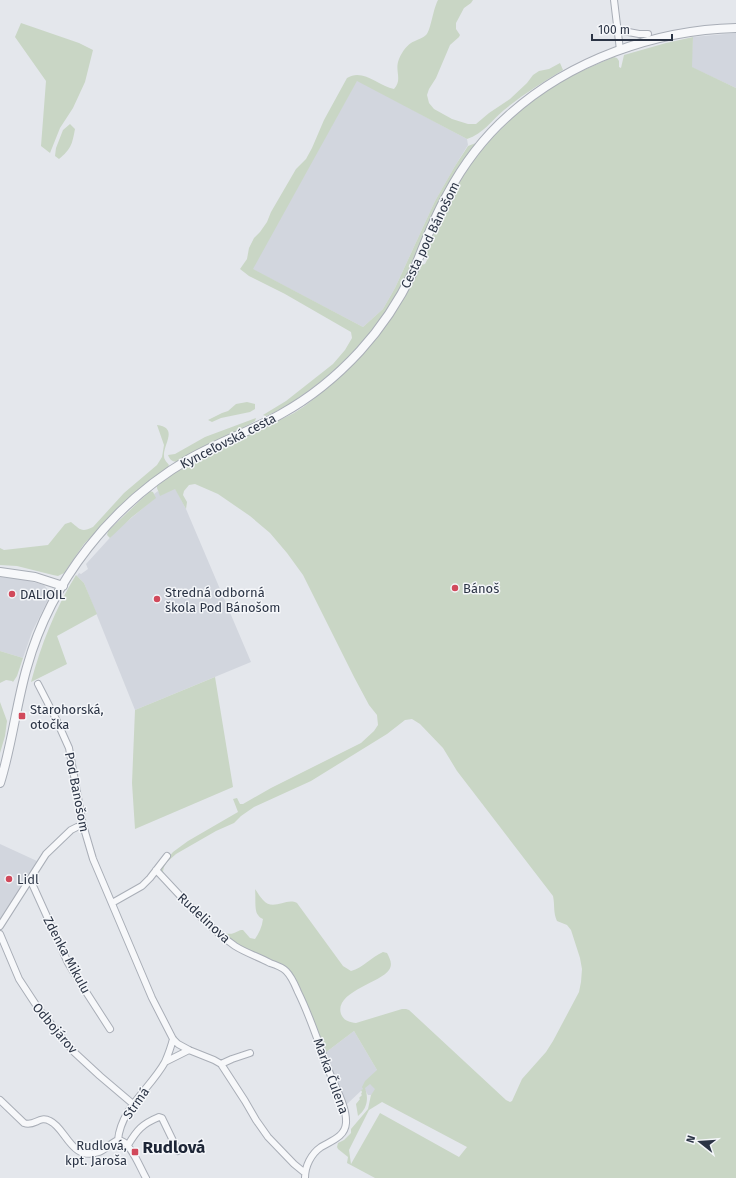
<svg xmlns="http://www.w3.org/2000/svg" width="736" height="1178" viewBox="0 0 736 1178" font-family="'Fira Sans',sans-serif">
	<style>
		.built { fill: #d2d6de }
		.green { fill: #c9d6c5; fill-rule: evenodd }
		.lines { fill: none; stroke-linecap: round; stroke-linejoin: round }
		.minor-casing { stroke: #a9aeb7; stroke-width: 8 }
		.tertiary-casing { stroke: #a9aeb7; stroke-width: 10 }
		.minor { stroke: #f7f8fa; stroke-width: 6 }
		.tertiary { stroke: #f7f8fa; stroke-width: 8 }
		.poi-dot { fill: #d1495b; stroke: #f4f6f9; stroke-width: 1.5 }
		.labels { text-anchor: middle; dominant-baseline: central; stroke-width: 3; stroke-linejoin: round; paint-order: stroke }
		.street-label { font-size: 13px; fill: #2b3445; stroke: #f4f6f9 }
		.poi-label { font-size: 13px; fill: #2b3445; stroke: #f4f6f9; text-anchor: start }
		.district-label { font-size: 17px; font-weight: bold; fill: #1d2536; stroke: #f4f6f9 }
	</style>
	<rect width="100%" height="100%" fill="#e4e7ec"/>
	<!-- built -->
	<path class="built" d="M736 33V88L691 67 693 37Z
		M357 80 467 139 468 145 455 166 435 201 395 288 383 309 363 327 252 269Z
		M175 488 186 509 251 662 135 710 84 583 77 576 79 573 81 574 88 569 86 564 117 530 155 498 154 494 158 491 161 495Z
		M0 577 18 578 44 585 51 594 32 632 23 658 0 651Z
		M0 844 37 861 26 880 0 920Z
		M354 1031 377 1070 376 1089 371 1095H368L364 1088 346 1105 325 1053Z"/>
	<!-- green -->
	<path class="green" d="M438 0H473L471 3 464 8 456 23V29L460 35 459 37 450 45 436 78 429 89 427 95 429 103 434 109 452 119 468 124H476L489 113 510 99 527 83 533 75 539 71 549 69 560 63 563 70C543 82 522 95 504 110 492 120 483 134 467 139L357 81 253 269 363 327 383 309 395 288 435 201 455 166 468 146 476 143C465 159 454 174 444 192 424 230 411 272 388 309 370 337 346 362 320 382 303 395 286 408 266 416L263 415 286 401 333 364 345 350 352 338 351 332 285 294 249 276 240 269 247 259 249 248 254 238 260 232 267 222 271 212 296 169 306 159 312 148 324 120 347 78C363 68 378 86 394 89 403 79 394 71 399 59 402 52 407 44 415 41 418 39 423 38 426 35 431 30 433 9 438 0Z
		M21 23 79 43 93 50 85 82 73 108 60 128 50 153 41 146 46 81 15 37Z
		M693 37 692 67 736 88V1178H375L347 1163 348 1157 338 1149 337 1147 338 1143 344 1140 351 1133V1129L368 1109 371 1095 375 1089 370 1084 365 1088C369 1099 367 1109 358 1116L356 1104 360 1099 359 1098 362 1095 361 1094 362 1092 361 1090 363 1089 362 1087 365 1081 377 1070 354 1031 325 1053 290 971 246 949 220 932C225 933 229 935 234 933 238 932 238 930 243 930L250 938 255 939C259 933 262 927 263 919 261 918 259 917 258 915 254 911 256 896 255 889 258 893 260 897 263 900 273 912 286 897 297 903L343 966 351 971C363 968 371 957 383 952L387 953C390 959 393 964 389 970 380 983 334 992 341 1014 344 1021 349 1022 356 1023L402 1009H406L409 1010 506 1100 510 1102 512 1101 522 1079 546 1052 553 1041 579 992 581 982 582 969 580 958 571 930 567 925 557 921C553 912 555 906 553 896L457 771 443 748 420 724 412 719 405 720 387 734 311 781 254 807 241 816 234 823 216 831 176 854 167 862 164 867 163 871 164 875 160 871V868L173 852 188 841 238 812 233 799 237 798 240 804H243L271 788 361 743 374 731 378 725 377 715 369 705 354 677 303 575 287 553 270 533 250 516 218 494 195 484 189 485 184 491 183 495 187 502 186 509 175 489 160 496 157 488V486C189 459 227 444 264 427 274 422 285 418 294 413 307 405 319 395 330 385 370 350 396 317 418 269L421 265 425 264 427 260 424 256 451 197 463 176 477 155 493 137 519 111 547 90 577 73 609 59 614 57 617 58 619 61V67L621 68 624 55 666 43ZM382 1102 467 1147 459 1157 380 1113 351 1164 349 1150 369 1110Z
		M70 124 75 129C72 145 71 149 59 159L55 156 56 148 63 130Z
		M247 402 255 404V409L250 412 221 418 212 422 208 420 222 413 228 411 236 404Z
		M256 418 255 421 248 425 197 450 176 462C172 461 170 460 168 455L175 454 205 437Z
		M157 425C179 428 163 444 164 456 164 460 167 462 169 465L168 467 148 482 113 514 84 544 64 573 58 576 53 575 17 566 0 565V548L4 550 48 545 65 524 71 522C80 529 81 533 93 527L124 493 157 465 162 457 164 445Z
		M150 491 153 492 156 498 132 517 110 538 107 535 108 531Z
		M76 575 84 583 97 614 57 636 67 664 31 682C41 645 55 609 76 575Z
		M0 651 23 658 17 676 13 682 12 681 6 680 0 683Z
		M215 677 233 787 135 829 132 783 135 710Z
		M0 702 7 721 5 736 0 753Z"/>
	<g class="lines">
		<!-- minor casing -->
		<g class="minor-casing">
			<path id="minor" d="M614 0 620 50
				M618 30 639 34H648
				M38 684 56 719 69 748 83 825 93 859 152 998 173 1039 178 1044 189 1050 214 1060 221 1064 245 1101 256 1120 268 1137 294 1164 305 1173
				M156 870C181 896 205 925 235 946 246 953 259 957 270 963 276 965 282 967 286 971 292 977 295 985 298 992 311 1018 319 1045 329 1071 335 1087 347 1107 346 1123 345 1137 331 1141 321 1147 311 1154 305 1166 305 1178
				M30 879 68 963 79 981 110 1029
				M112 903 142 886 150 878 167 856
				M0 926 46 854 71 830 77 827 83 825
				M0 934 19 979 38 1008 74 1052 100 1076 133 1104
				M165 1062 189 1050
				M221 1064 232 1059 250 1053
				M0 1100 24 1123C35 1127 39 1115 50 1121 66 1128 71 1162 99 1152 106 1149 111 1143 118 1140
				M118 1140C121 1108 150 1089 165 1062 168 1055 171 1047 173 1039
				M118 1140C130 1140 140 1168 146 1178
				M128 1145C137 1130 142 1124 159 1117L162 1118 178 1151"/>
		</g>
		<!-- tertiary casing -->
		<g class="tertiary-casing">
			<path id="tertiary" d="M0 572 35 577 63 586
				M0 783C12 745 16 705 27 667 51 581 112 504 189 459 219 442 251 431 281 414 310 398 337 376 360 351 381 328 399 301 413 272 424 246 433 219 447 195 463 165 484 137 509 115 570 60 655 30 736 28"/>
		</g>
		<!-- minor -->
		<use href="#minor" class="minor"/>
		<!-- tertiary -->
		<use href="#tertiary" class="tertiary"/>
	</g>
	<!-- markers -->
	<g class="poi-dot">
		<circle cx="455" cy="588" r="4"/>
		<circle cx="12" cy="594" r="4"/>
		<circle cx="157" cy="599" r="4"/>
		<rect x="18" y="712" width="8" height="8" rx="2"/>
		<circle cx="9" cy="879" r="4"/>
		<rect x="131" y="1148" width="8" height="8" rx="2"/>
	</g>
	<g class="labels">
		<!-- street labels -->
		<g class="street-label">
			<text transform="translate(430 235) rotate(-64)">Cesta pod Bánošom</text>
			<text transform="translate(228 441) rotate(-27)">Kynceľovská cesta</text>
			<text transform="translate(77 792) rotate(79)">Pod Banošom</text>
			<text transform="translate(204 918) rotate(43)">Rudelinova</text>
			<text transform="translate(67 955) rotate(62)">Zdenka Mikulu</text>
			<text transform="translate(55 1028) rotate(50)">Odbojárov</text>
			<text transform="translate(331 1076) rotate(70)">Marka Čulena</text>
			<text transform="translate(136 1103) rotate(-55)">Strmá</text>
		</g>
		<!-- poi labels -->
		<g class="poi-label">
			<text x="463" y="588">Bánoš</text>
			<text x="165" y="592">Stredná odborná<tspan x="165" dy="15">škola Pod Bánošom</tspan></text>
			<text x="20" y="594">DALIOIL</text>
			<text x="30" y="709">Starohorská,<tspan x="30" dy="15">otočka</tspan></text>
			<text x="17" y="879">Lidl</text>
			<text x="127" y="1145" text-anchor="end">Rudlová,<tspan x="127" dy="15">kpt. Jaroša</tspan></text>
		</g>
		<!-- district labels -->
		<g class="district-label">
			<text x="174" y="1147">Rudlová</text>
		</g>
	</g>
	<!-- north arrow -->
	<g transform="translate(700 1142) rotate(287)" stroke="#f4f6f9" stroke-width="3" paint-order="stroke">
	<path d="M0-3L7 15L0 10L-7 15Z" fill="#2b3445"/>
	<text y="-6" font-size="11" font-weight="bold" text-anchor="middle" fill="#2b3445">N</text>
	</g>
	<!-- scale -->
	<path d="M592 34v6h80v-6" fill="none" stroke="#2b3445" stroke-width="2"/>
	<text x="598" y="34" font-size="12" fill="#2b3445" stroke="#f4f6f9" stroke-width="3" paint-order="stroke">100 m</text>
</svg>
